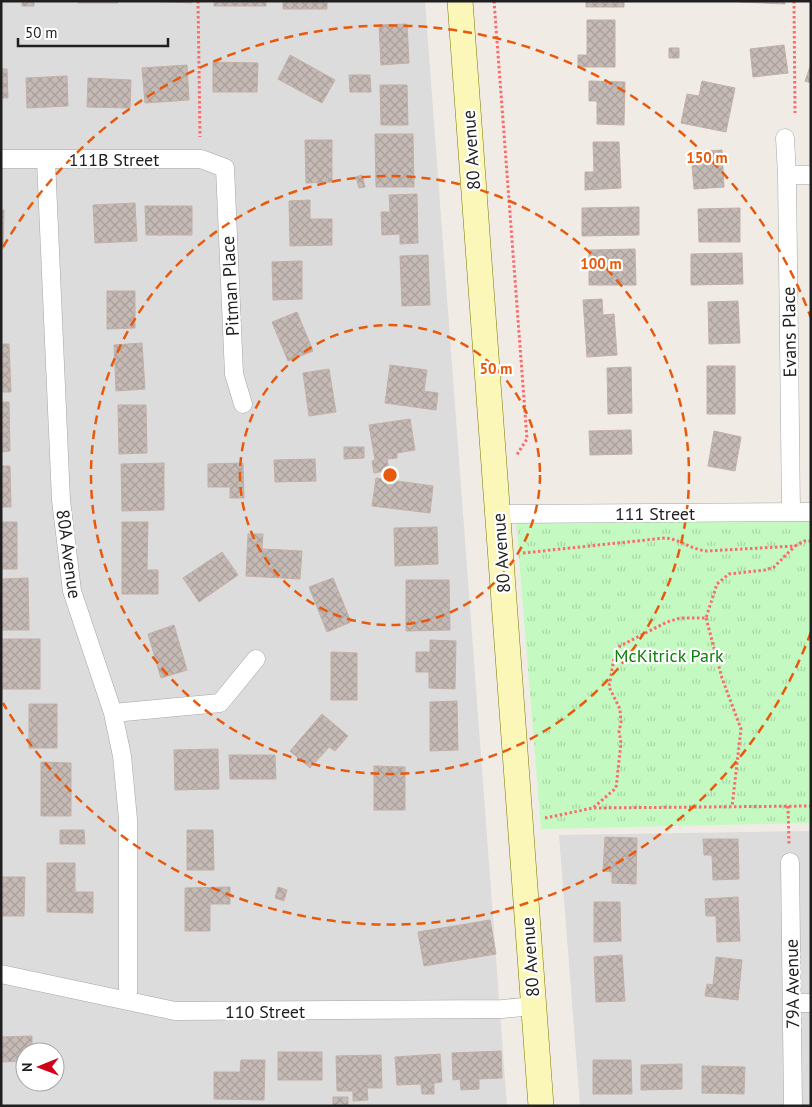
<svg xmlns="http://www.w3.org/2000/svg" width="812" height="1107" viewBox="0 0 812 1107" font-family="'PT Sans',sans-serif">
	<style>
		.residential { fill: #dddcdc; fill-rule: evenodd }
		.park { fill: url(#park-tufts) }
		.building { fill: url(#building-cross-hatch); stroke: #c2b0a7 }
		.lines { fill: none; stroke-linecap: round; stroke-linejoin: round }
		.street-casing { stroke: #a6a6a6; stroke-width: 19 }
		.secondary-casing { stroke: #797903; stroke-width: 26 }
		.path { stroke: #fc6b6c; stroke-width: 3; stroke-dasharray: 2.5 2.5; stroke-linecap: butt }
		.street { stroke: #fff; stroke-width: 18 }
		.secondary { stroke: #fbf7b9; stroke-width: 25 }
		.ring { fill: none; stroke: #e8590c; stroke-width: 2.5; stroke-dasharray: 9 6 }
		.labels { text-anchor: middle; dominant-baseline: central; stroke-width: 4.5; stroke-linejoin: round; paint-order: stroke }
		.street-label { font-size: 18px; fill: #1f1f1f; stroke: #fff }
		.park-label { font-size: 18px; fill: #0d810a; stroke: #fff }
		.centre { fill: #e8590c; stroke: #fff; stroke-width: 2.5 }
		.ring-label { font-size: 15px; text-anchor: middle; font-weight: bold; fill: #e8590c; stroke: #fff; stroke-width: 4.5; stroke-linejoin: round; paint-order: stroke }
	</style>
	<defs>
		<pattern id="park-tufts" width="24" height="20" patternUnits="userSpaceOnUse" patternTransform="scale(1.25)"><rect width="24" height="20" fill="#c4fac2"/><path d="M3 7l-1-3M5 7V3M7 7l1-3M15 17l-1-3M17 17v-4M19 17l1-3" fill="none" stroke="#a8d6a6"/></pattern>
		<pattern id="building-cross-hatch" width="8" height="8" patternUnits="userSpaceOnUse" patternTransform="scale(1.25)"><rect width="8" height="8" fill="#c5bab5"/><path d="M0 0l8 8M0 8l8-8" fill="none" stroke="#a99f9b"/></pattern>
	</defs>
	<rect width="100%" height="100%" fill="#f0ebe5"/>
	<!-- residential -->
	<path class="residential" d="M1 1H425L507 1106H1ZM25 1052H55V1082H25Z
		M811 831V1106H580L559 835Z"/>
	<!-- park -->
	<path class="park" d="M811 505V823L541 829 516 521Z"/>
	<!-- building -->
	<path class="building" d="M22 1H34V6H22Z
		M78 1H118V3H78Z
		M148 1H192V3Z
		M214 1H266V6H214Z
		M283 1H327V9H283Z
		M586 1H624V7H586Z
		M740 1H785V4L740 2Z
		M587 20H615V67H578V55H587Z
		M407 24 409 63 381 65 379 25Z
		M784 45 788 73 753 77 750 49Z
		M669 48H679V58H669Z
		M290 55 335 80 322 103 278 79Z
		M213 62 258 63 257 92H213Z
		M811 64V83L805 81Z
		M187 65 189 100 145 103 142 68Z
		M1 69H7L8 98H1Z
		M349 75H370L371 92H350Z
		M67 76 68 106 27 108 26 78Z
		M88 78 131 80 130 108 87 107Z
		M589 81 625 82 624 125 597 124V101H589Z
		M702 81 735 88 726 132 681 123 687 94 699 96Z
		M380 85H407L408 125H381Z
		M375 134H413L414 187H376Z
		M305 140H332V182L306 183Z
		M593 142H619L621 188 585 190V172H594Z
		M722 150 724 187 694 189 691 152Z
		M362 175 365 187 359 188 356 177Z
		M417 194 418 243 400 244V234L382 235 381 212H390L389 195Z
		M310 200V219H332V245L290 246 289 201Z
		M135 203 137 241 95 243 93 205Z
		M145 206H192V235H146Z
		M639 207V235L582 236V208Z
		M740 208V242H699L698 209Z
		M1 210H4L3 249H1Z
		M635 249 636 285H589V250Z
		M742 253 743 284 691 285V254Z
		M428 255 430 305 402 306 400 256Z
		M302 261V299L273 300 272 262Z
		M107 291H135V328L107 329Z
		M602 299 603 315 614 314 617 355 587 357 583 300Z
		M738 301 740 343 709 344 708 302Z
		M297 312 313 351 288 361 272 322Z
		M142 343 145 389 116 391 114 345Z
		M1 344H9L11 392H1Z
		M390 365 427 370 424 391 438 393 436 410 385 403Z
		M707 366H735V414H707Z
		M631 367 632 413 608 414 607 368Z
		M329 369 336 412 309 416 303 373Z
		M1 402H9L10 451 1 452Z
		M118 405H146L147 453 119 454Z
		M410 419 415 450 397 453V458L387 459 389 470 374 473 372 461 375 460 369 425Z
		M631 430 632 454 590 455 589 431Z
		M714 431 741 437 735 471 708 466Z
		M344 447H364V458L344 459Z
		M315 459 316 481 275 482 274 460Z
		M164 463V510L122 511 121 464Z
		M243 463 244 498H230V487H208V464Z
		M1 466H10L11 507H1Z
		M376 478 433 486 430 513 372 506Z
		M1 522H17V569H1Z
		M122 522H148L147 570H158V594H122Z
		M437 527 438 564 395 566 394 528Z
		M248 534H263L262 549 302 551 300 579 246 576Z
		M222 552 238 575 199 602 183 578Z
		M28 578 29 630H1V579Z
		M333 578 351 622 327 632 309 587Z
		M406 580H449L450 630 406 631Z
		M174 625 187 670 161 678 148 634Z
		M1 639H40V689H1Z
		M430 640 456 641 455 689 429 688V672H416V652H430Z
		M331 652 357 653V700H331Z
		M457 701 458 750 430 751V702Z
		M29 704H57V748H29Z
		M322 714 348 736 335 751 329 747 310 768 290 751Z
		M218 749 219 789 175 790 174 750Z
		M229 755H275L276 779H230Z
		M41 762 71 763V816H41Z
		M374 766 405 767V810H374Z
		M60 830H84L85 844H60Z
		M187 830H213L214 870H187Z
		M605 837 637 838 636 884 612 883V872L603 871Z
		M703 839H738L739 879 713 880 712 855H704Z
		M47 863H75V892H93V913L47 912Z
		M1 877H25L24 916H1Z
		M230 887V904H210V931H185V888Z
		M278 887 287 890 284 901 275 898Z
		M738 897 740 941 717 942 716 916H706L705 899Z
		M594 902H620L621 941 594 942Z
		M490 920 496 954 424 966 418 932Z
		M622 955 625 1001 596 1002 594 957Z
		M716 957 742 960 738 1000 705 996 707 984 713 985Z
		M32 1036V1052H25V1061L1 1062V1037Z
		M501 1051 502 1078 479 1079V1089L461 1090 460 1079 453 1080 452 1053Z
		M278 1052H322V1080H278Z
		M440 1054 442 1082 434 1083V1094H422L421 1084 397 1085 395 1057Z
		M381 1055 382 1088H367L368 1100 353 1101V1091H337L336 1056Z
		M241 1060H265L264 1100 214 1099V1072H240Z
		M593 1060H631L632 1094H593Z
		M682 1064V1089L641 1090V1065Z
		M702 1066 745 1067 744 1094 702 1093Z
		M333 1097H348V1106H333Z"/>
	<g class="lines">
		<!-- street casing -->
		<g class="street-casing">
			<path id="street" d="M785 138 787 175
				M1 159H201L225 168 234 374 243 404
				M46 160 61 500 72 591 113 713 122 756 128 819V1001
				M791 512 787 175H811
				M498 514 811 512
				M113 713 220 703 256 659
				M790 862 793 1106
				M1 974 175 1011 502 1009 533 1006
				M792 1003H811"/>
		</g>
		<!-- secondary casing -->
		<g class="secondary-casing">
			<path id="secondary" d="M460 1 541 1106"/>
		</g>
		<!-- path -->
		<path class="path" d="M198 1 200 137
			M494 1 527 439 516 456
			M794 1 795 113
			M523 553 665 538C680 539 692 550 707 551L795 546 804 541H811
			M706 618 722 678 741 729 732 807
			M788 806 789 844
			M594 808 811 806
			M545 818 593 808 616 788 621 743 619 731 621 723 620 709 609 687 614 658 620 646 667 622 680 618H706L717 584 729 574 765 570 774 567 795 546"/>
		<!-- street -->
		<use href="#street" class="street"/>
		<!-- secondary -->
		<use href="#secondary" class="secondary"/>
	</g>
	<!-- distance rings -->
	<g class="ring">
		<circle cx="390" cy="475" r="150"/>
		<circle cx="390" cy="475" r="299"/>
		<path d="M811 632A449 449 0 0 1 3 703M3 247A449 449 0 0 1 811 318"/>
	</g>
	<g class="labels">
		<!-- street labels -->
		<g class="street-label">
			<text transform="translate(471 150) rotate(-94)">80 Avenue</text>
			<text x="114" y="159">111B Street</text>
			<text transform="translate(230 286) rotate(-93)">Pitman Place</text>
			<text transform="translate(789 332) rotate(-91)">Evans Place</text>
			<text x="655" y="513">111 Street</text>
			<text transform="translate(501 553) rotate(-94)">80 Avenue</text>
			<text transform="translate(69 554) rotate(82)">80A Avenue</text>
			<text transform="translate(530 957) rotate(-94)">80 Avenue</text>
			<text transform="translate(792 984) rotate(-91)">79A Avenue</text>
			<text x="265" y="1011">110 Street</text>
		</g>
		<!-- park labels -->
		<g class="park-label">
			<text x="669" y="655">McKitrick Park</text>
		</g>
	</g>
	<circle cx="390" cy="475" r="8" class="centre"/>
	<g class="ring-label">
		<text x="707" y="163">150 m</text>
		<text x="601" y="269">100 m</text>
		<text x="496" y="374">50 m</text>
	</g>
	<!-- border -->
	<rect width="812" height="1107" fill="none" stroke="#1f1f1f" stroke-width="5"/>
	<!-- north arrow -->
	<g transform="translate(40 1067) rotate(269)"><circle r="24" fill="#ffffff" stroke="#a5a5a5"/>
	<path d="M0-4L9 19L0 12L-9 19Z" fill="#cf0017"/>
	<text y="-8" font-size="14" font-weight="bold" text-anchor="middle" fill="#1f1f1f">N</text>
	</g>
	<!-- scale -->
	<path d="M18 38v8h150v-8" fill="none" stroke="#1f1f1f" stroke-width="2.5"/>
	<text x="25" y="38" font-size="15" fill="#1f1f1f" stroke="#ffffff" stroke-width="4" paint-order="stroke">50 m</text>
</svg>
